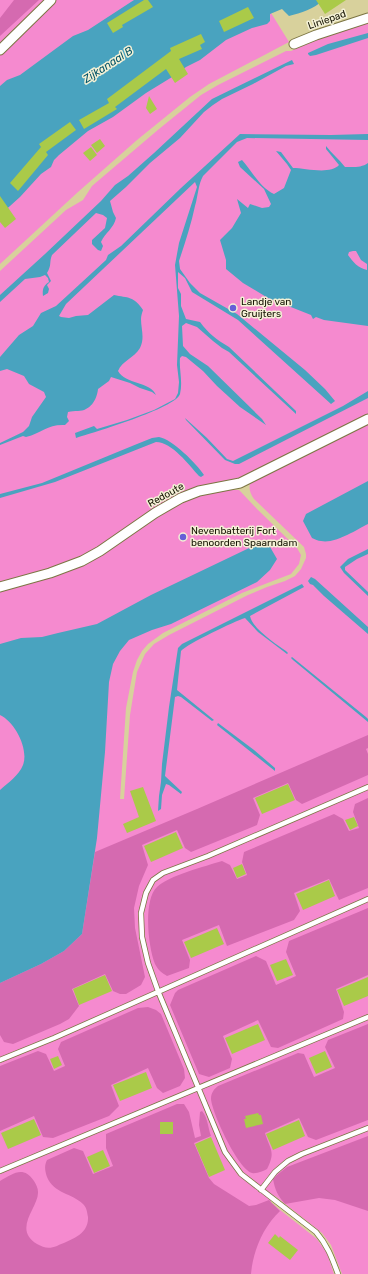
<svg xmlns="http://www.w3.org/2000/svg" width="368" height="1274" viewBox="0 0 368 1274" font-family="Rubik,sans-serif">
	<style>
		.green { fill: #f58acf }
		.forest { fill: #d56ab0 }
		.water { fill: #49a3bf; fill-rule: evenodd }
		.building { fill: #aaca49 }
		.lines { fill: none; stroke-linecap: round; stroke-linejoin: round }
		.service-casing { stroke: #7c7543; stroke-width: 6 }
		.minor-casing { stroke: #7c7543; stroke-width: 11 }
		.service { stroke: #fff; stroke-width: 4.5 }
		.minor { stroke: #fff; stroke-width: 9 }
		.poi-dot { fill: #665ed7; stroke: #f4f1d6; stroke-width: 1.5 }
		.labels { text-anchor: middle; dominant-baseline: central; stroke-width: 3; stroke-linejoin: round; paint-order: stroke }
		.street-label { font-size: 10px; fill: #131100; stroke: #f4f1d6 }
		.poi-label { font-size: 10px; fill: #131100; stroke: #f4f1d6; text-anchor: start }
		.water-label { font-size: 11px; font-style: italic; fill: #035468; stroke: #f4f1d6 }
	</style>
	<rect width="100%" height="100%" fill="#d8d19c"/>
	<!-- green -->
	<path class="green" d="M0 0H46L0 45Z
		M56 0H263L289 42 209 84 190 97 137 140 78 192 0 264V54Z
		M368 22V416L242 478 204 487 127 530 79 559 0 585V271L66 210 83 200 92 186 159 129 201 95 218 85 286 51H291L321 38Z
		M368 423V1274H342L331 1245 322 1233 275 1196 270 1202 317 1239 327 1253 334 1274H0V590L62 572 173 507 198 495 226 490H239L241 492 257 509 297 548 301 555 299 564 291 574 242 593 163 633 148 644 142 651 137 660 133 672 126 708 120 799H124L130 715 137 672 145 654 154 644 169 635 248 595 267 587 285 581 295 576 301 569 306 558V554L304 547 254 499C250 493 248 488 251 481Z"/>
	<!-- forest -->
	<path class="forest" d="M14 0H39L0 36V18Z
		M368 735V748L366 749 368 754V775L302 804 296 800 288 783 253 798 260 815 257 825 191 852 185 848 177 830 142 845 148 865 139 886 134 908 135 928 145 977 141 985 126 994H120L113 991 105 974 72 989 79 1006 69 1019 60 1024 13 1044 4 1042 0 1035V983L41 964 64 951 82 934 95 852 197 809Z
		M368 798V888L339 900 329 879 294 893 300 911 294 920 227 946 219 925 182 940 190 960 189 968 167 976C162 973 158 970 155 964 148 947 143 900 157 887 168 876 206 866 222 861L230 865 237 879 247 875 242 862 244 852 334 814 343 819 349 831 359 828 353 812 355 804Z
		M368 908V975L336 989 344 1012 343 1019 278 1048 271 1047 258 1020 223 1036 232 1059 230 1068 209 1077 199 1074 170 1005 175 993 178 990 256 956 266 961 276 985 296 976 286 952 289 941Z
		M148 1007 156 1010 161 1014 184 1069 185 1078 180 1086 163 1093 157 1088 148 1068 111 1085 119 1106 109 1116 53 1138 43 1137 34 1116 0 1131V1066L38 1051 46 1054 54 1071 65 1066 58 1049 61 1042 138 1008Z
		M368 1024V1120L316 1140 308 1137 299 1118 265 1133C270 1150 276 1151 267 1169 263 1171 257 1174 252 1173 238 1169 212 1113 211 1099 211 1093 214 1089 218 1086L298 1053 304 1054 314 1077 335 1068 325 1047 328 1040Z
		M177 1104H184L189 1112 195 1138 201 1136 199 1125 200 1112 202 1111C208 1118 208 1128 211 1136L194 1143 209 1178 214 1184 249 1206 256 1205 269 1200 280 1211C263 1227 253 1251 251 1274H0V1181C13 1174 23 1165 34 1181 36 1184 38 1188 38 1192 39 1207 12 1229 37 1244 44 1248 49 1249 57 1246 70 1240 89 1235 88 1217 87 1212 87 1208 83 1204 72 1193 54 1194 47 1177 45 1171 44 1166 47 1160L74 1148 83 1151 93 1174 113 1166 106 1148V1134Z
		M368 1136V1211L335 1200 319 1198 285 1204C278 1196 275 1190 273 1179L277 1175 287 1167Z"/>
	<!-- water -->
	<path class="water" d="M134 0H323C314 9 301 13 289 16L282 9 270 14V21L267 24 252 28 226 40 200 60 186 67 177 74 146 93 113 117 88 131 59 155 54 160 51 167 41 174 20 197 0 215V86L7 80 20 75 73 36 88 30Z
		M368 33V38L316 55 310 56 308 54V53L328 44Z
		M292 60 294 64 286 66 253 84 222 99 213 105 204 112 180 138 150 163 126 187 110 201 113 212 116 218C114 228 105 233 101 242L103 246 101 251 98 250 92 244V240L105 228 107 218 103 215 96 213 52 255C49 262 52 265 47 273L51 281 47 285 49 289 48 293 43 296C42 289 44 285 49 282L48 278 45 275 40 277 25 279 0 302V295L45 254 101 201 115 185 128 176 154 153 212 99Z
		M240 134 331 135 368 134V140L247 138 237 142 203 176C198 185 198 196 195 206 191 225 185 243 179 261L180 269 190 283 200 293 237 314 305 370 325 389 335 401 331 404 238 320 192 292 185 278 178 272V288L181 294V306L186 319 200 322C208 333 217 340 229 347L296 411V414L229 352 222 348 213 341 197 327 186 323 182 326 183 346 190 354 208 366 262 419 266 425 240 407 217 386 203 371 186 357 182 356 180 358C179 370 183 382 180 394 176 408 92 433 76 438L75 433 94 426 97 429 127 420 154 410 175 399 178 393 179 382 177 365 179 316 175 265 179 243 197 187 195 182 66 304 59 316 61 317 69 318 76 316 88 315 114 295C128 298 134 296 143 310 142 313 141 316 141 319 141 329 145 338 140 348 134 358 122 361 118 371 125 384 151 382 156 395L152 392 140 388 130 383 111 377 109 381 98 389C97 400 90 411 78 411 74 411 72 411 68 412L67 417 69 421 65 425C48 424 42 433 26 437L23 436 0 445V443L23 432 29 426 32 417 46 397 44 392 29 384 24 376 7 369 0 371V357L19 335 33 326 41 313 56 306 106 260 108 255 121 246 181 188Z
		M326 146C332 154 339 159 345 167 353 167 361 168 368 163V326L324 320 316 317 313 319 311 315 268 298 243 283 226 269V260L220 240 232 228 241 213 237 199 248 208 250 204 262 208 269 207 271 204 264 189 240 167 238 162 242 160C252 171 260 188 274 194L284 188 291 170 287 164 276 151 281 152 293 168C305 168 330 175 339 165L326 149ZM353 251H356L361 260 367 264V270C358 268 353 262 348 255L349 252Z
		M368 391V398L239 464H235L225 460 186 420 185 418 207 438 227 459 233 461 343 406Z
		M159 437C172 439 197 464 204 475L201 477 199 476C189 465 172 442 156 442L55 482 0 498V494L42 483 137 444 152 438Z
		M368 481V524C356 530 335 544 321 541 318 541 315 539 312 538L303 521 306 514Z
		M266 540 277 559 270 570 257 582 171 624 152 630 129 640 120 651 113 664 109 682 105 752 97 838 82 934 64 951 41 964 0 983V790C8 783 19 775 23 765 29 749 15 722 0 715V644L21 638 42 637 58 633 97 624 151 595Z
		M368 549V554L357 559 345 567V570L368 592V596L344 573 340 567 348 559Z
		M311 577 315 579 368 627V634L324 596 313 585 310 584 308 581Z
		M302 584 304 587 250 616C252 628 276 644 286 651L288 653 287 654 258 632 245 618C235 621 187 644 181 651L177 690 214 720 212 721 181 697 178 696 175 697 165 776 182 792 181 794 169 785 166 784 162 795 161 809 158 811 159 796 161 782 162 764 169 707 178 648 182 644Z
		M292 657 366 717 368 719V722L293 660 291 658Z
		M218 723 254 750 275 768V771L222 729 217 725Z"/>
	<!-- building -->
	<path class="building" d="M144 0H148L153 7 122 25 123 27 113 33 107 23Z
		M316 0H346L325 14Z
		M248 7 254 18 224 32 219 21Z
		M201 34 205 42 200 45 202 49 179 59 188 74 175 83 166 69 115 107 117 109 84 129 79 120 109 103 107 99 171 51 170 48Z
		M149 96 157 109 150 114 146 108Z
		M70 122 76 130 46 152 48 155 18 191 10 183 41 147 39 144Z
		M100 139 105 146 97 153 91 145Z
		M91 147 97 155 90 161 83 153Z
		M0 196 16 219 5 228 0 222Z
		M288 784 295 800 262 814 255 798Z
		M143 787 156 821 127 833 123 824 139 817 130 791Z
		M354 817 358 826 350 830 345 820Z
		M176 832 183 848 151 862 144 846Z
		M242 864 246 874 237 878 233 868Z
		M329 880 335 896 303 910 296 894Z
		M217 928 224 944 191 958 184 942Z
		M286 959 293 975 277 981 270 965Z
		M105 975 112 991 79 1005 73 989Z
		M368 977V996L344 1006 337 990Z
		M258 1024 265 1040 232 1054 225 1038Z
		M325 1051 332 1067 316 1074 309 1058Z
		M58 1056 62 1065 54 1069 50 1059Z
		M146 1072 152 1088 120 1101 113 1085Z
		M258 1113 259 1115H261L263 1124 246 1128 244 1119H246L245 1116Z
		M34 1119 41 1135 8 1149 1 1133Z
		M299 1120 305 1136 273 1150 266 1134Z
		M160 1122H173V1134H160Z
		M211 1137 225 1170 209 1177 195 1144Z
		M103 1150 110 1166 94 1173 87 1157Z
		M275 1234 279 1238 280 1236 298 1250 290 1260 268 1243Z"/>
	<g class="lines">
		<!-- service casing -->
		<g class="service-casing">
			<path id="service" d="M0 1060 54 1038 368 899
				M0 1171 368 1017
				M261 1190 275 1172 288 1161 302 1154 368 1128
				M338 1274C332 1258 328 1246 316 1232L241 1174 225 1152 158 991 148 963 142 937 141 913 146 893 153 880 163 873 208 856 368 787"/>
		</g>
		<!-- minor casing -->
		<g class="minor-casing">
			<path id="minor" d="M294 44 316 35 368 18
				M0 50 51 0
				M0 587 50 573 82 561 100 551 155 513 181 498 199 491 240 483 368 419"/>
		</g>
		<!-- service -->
		<use href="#service" class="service"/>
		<!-- minor -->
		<use href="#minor" class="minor"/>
	</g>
	<!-- markers -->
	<g class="poi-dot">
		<circle cx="233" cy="308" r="4"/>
		<circle cx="183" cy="537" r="4"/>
	</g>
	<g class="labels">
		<!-- street labels -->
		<g class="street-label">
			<text transform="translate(327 20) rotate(-19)">Liniepad</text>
			<text transform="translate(166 495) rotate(-29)">Redoute</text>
		</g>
		<!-- poi labels -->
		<g class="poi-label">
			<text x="241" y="302">Landje van<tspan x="241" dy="12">Gruijters</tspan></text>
			<text x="191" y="531">Nevenbatterij Fort<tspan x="191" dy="12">benoorden Spaarndam</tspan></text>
		</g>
		<!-- water labels -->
		<g class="water-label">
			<text transform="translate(108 65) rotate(-33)">Zijkanaal B</text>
		</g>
	</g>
</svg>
